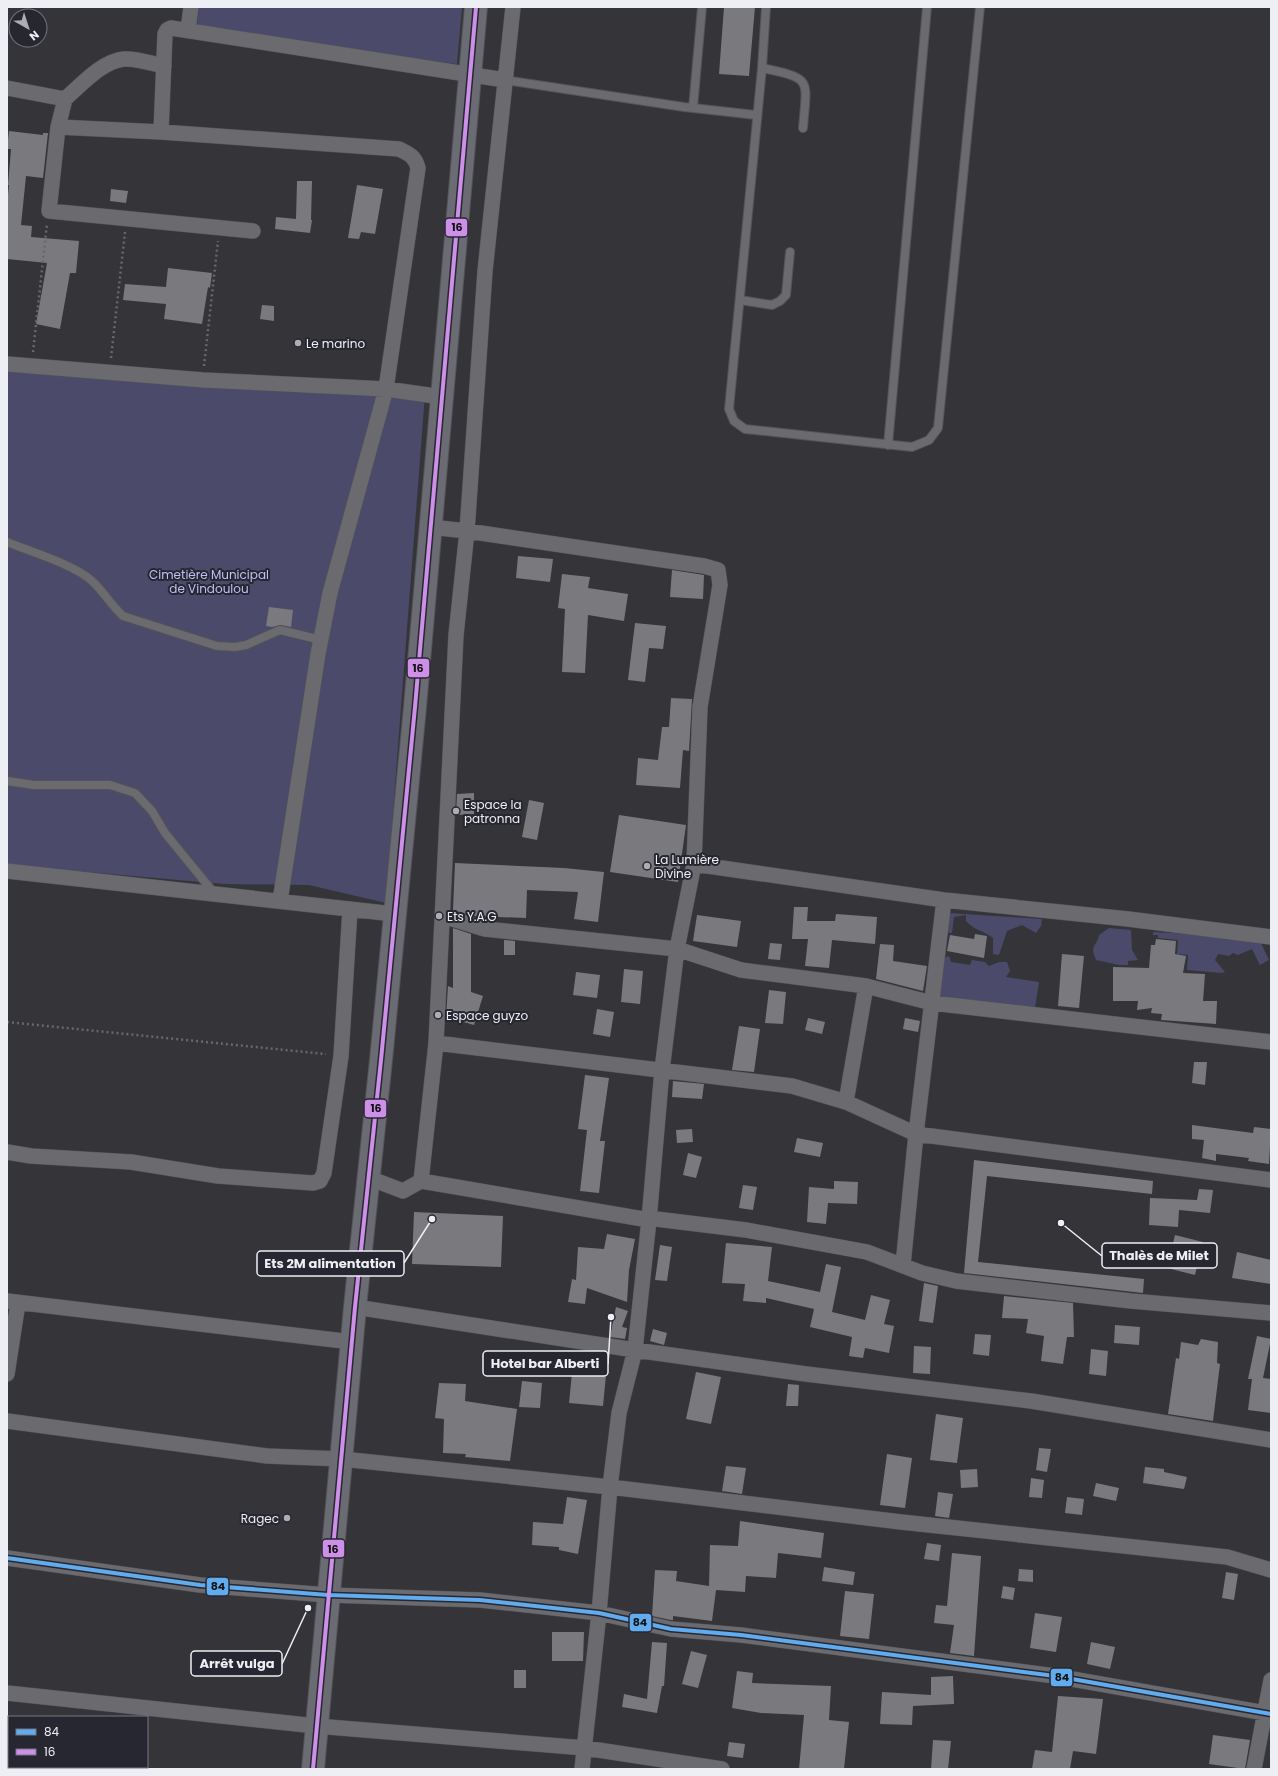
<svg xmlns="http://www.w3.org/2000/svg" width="1278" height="1776" viewBox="0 0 1278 1776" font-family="Poppins,sans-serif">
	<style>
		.green { fill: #4c4a6a }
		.building { fill: #7a7a7e }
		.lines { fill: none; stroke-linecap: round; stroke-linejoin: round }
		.service-casing { stroke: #535357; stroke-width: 10 }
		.minor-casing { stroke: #535357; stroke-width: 16 }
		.trunk-casing { stroke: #535357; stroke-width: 24 }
		.path { stroke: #69696c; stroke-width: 2.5; stroke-dasharray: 2 3; stroke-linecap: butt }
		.service { stroke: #6a6a6f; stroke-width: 8 }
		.minor { stroke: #6a6a6f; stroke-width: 15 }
		.trunk { stroke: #6b6b74; stroke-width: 22 }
		.bus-1-casing { stroke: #272732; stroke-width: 7 }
		.bus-2-casing { stroke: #272732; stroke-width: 7 }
		.bus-1 { stroke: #60acee; stroke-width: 4 }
		.bus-2 { stroke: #ce8fe9; stroke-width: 4 }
		.poi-dot { fill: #adadb3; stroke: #272732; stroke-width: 1.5 }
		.labels { text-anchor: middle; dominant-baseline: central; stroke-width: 4; stroke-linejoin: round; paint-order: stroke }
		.poi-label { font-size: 12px; fill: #eeeef5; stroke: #272732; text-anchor: start }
		.park-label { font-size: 12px; fill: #c0bef9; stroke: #272732 }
		.leader { fill: none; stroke: #eeeef5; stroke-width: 1.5 }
		.callout-dot { fill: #eeeef5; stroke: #272732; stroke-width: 1.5 }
		.callout { fill: #272732; stroke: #eeeef5; stroke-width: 1.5 }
		.callout-label { font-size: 13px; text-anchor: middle; font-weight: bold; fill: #eeeef5 }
		.line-badge { stroke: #272732; stroke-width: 1.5 }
		.pale-badge-label { font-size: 11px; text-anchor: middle; font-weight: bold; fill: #111 }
	</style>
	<rect width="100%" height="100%" fill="#343439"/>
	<!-- green -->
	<path class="green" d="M199 7H462L457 64 196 32Z
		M7 362 425 394 386 903 309 885 224 884 7 865Z
		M949 913 1042 919 1041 926 1036 933 1022 925 1007 931 999 955 993 954V938C983 930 975 931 966 921V915L954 917 952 933H948L947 938 942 936Z
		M1109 928 1131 930 1132 950 1138 960 1128 961V965H1119L1096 960C1089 944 1097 947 1099 935Z
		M1153 932 1212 935 1216 932 1226 940 1235 938 1260 941 1269 960 1260 965 1252 949 1238 955 1233 953 1229 956 1218 954 1215 960 1225 972 1222 973 1187 970 1188 955 1177 954 1178 940 1158 938V935H1153Z
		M949 956 951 962 970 965 972 960 985 962 989 966 999 962H1007L1010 971 1006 977 1039 982 1034 1014 936 998 940 960Z"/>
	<!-- building -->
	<path class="building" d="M724 7H755L749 76 719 74Z
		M9 131 43 135V133H48L43 178 26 176 21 225 32 226 31 237 79 241 76 273H70L60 329 36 324 47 263 7 259V204L9 185H8L11 149H7Z
		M297 181H312L311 220H312L310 233 275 229 276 217 296 219Z
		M357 185 383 189 375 234 361 232 359 239 348 238Z
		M111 189 128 191 126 203 110 201Z
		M168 268 212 273 210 288 208 287 202 324 164 319 166 304 123 300 125 284 166 287Z
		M262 305 274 306V321L260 319Z
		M518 556 553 559 550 582 516 578Z
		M672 570 704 575 703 599 670 597Z
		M562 574 590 577 588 588 628 594 624 621 588 615 585 673 562 672 565 609 558 608Z
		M269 607 293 610 291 627 281 625 272 627 266 626Z
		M635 623 666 626 663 649 649 648 645 682 628 680Z
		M671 698 692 699 689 751 683 750 680 788 636 785 638 758 658 760 662 727H669Z
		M474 793V814L456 815 457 794Z
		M529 800 544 803 537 840 522 837Z
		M619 815 686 825 678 882 610 872Z
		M455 863 564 868 604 872 598 922 574 919 578 892 527 890 526 918 474 916 453 910Z
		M794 907H808L807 921H835L836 914 877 917 875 944 832 940 829 968 805 966 808 939H792Z
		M697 915 741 921 737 947 693 941Z
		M453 928 471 934V992L483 996 474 1025 446 1017 448 986 453 988Z
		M975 934 987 936 984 958 947 951 950 935 974 939Z
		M1156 939 1176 941 1175 954 1186 956 1183 973 1205 974 1203 1001H1217L1216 1024 1161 1020 1162 1014 1151 1013 1152 1008 1137 1010 1138 1001H1113V967L1149 968 1151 945H1155Z
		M504 940 515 941V955H504Z
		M770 943 782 944 780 960 768 959Z
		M880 944 894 945 893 961 927 966 923 991 876 979Z
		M1062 954 1084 956 1079 1008 1058 1006Z
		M624 969 643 971 640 1004 621 1002Z
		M576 972 600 975 597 998 573 995Z
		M769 990 786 992 783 1024 765 1023Z
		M597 1009 614 1012 610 1037 593 1034Z
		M808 1018 825 1022 822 1034 805 1030Z
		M905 1018 920 1021 918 1032 903 1029Z
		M739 1026 760 1029 754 1072 732 1070Z
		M1194 1062H1207L1205 1085 1192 1083Z
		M585 1075 609 1078 600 1141H605L599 1193 580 1191 587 1130 578 1129Z
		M673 1081 704 1084 702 1099 672 1097Z
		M1192 1125 1253 1133 1254 1127 1271 1129 1269 1164 1248 1161 1249 1158 1216 1154V1161L1202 1158 1204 1140 1192 1139Z
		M692 1129 693 1142 677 1143 676 1130Z
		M797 1138 823 1143 820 1157 794 1152Z
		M688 1153 702 1157 696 1178 683 1175Z
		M974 1160 1153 1181 1152 1194 987 1176 978 1262 1144 1279 1143 1293 964 1273Z
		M834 1181 858 1182 857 1204 828 1203 826 1224 807 1222 809 1187 834 1189Z
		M743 1185 757 1187 753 1210 739 1208Z
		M1199 1189 1213 1190 1210 1213 1179 1210 1178 1227 1149 1225 1150 1198 1197 1200Z
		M414 1212 503 1216 501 1267 412 1264Z
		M607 1234 635 1239 629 1270 627 1302 587 1288 585 1304 568 1302 572 1279 576 1280 578 1247 604 1249Z
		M1175 1235 1203 1242 1195 1275 1167 1268Z
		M726 1243 772 1247 768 1281 820 1292 826 1264 841 1267 832 1312 865 1320 871 1295 890 1300 884 1324 894 1326 889 1353 865 1348 863 1358 849 1356 852 1337 810 1327 814 1309 766 1298V1303L743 1301 745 1284 722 1283Z
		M660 1245 672 1247 667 1281 655 1280Z
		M1237 1252 1271 1260V1284L1232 1278Z
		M924 1283 938 1286 933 1323 919 1321Z
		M1004 1296 1073 1303 1074 1337H1067L1063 1364 1041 1361 1044 1336 1026 1333 1028 1319 1002 1318Z
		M616 1307 628 1311 622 1327 627 1328 625 1339 610 1337Z
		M1115 1325 1140 1327 1139 1345 1114 1343Z
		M653 1329 667 1333 664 1345 650 1341Z
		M975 1334 991 1335 989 1356 973 1354Z
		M1257 1336 1271 1339 1263 1378 1271 1379V1413L1248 1410 1252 1379H1248Z
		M1201 1339 1218 1342 1217 1363 1220 1364 1213 1421 1168 1414 1176 1358 1179 1359 1181 1342 1198 1345Z
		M914 1346 931 1347 930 1374 913 1373Z
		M1091 1349 1108 1351 1106 1376 1089 1374Z
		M696 1372 721 1377 711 1424 686 1419Z
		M572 1373 606 1375 603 1406 569 1403Z
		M522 1381 542 1383 540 1408 519 1407Z
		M439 1383 466 1384 465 1401 517 1409 510 1461 465 1457 466 1454 443 1453 444 1419 435 1418Z
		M788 1384 799 1385 798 1406H786Z
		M936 1414 963 1418 957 1463 930 1460Z
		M1039 1448 1051 1449 1047 1472 1036 1470Z
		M887 1454 912 1458 905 1508 880 1505Z
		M726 1466 746 1468 742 1494 722 1491Z
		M1145 1467 1164 1469V1472L1187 1477 1184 1489 1143 1483Z
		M977 1469 978 1487 961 1488 960 1470Z
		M1031 1478 1044 1480 1042 1498 1029 1497Z
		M1096 1483 1119 1488 1116 1501 1093 1496Z
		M938 1492 953 1494 949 1518 935 1516Z
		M567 1497 587 1500 578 1554 559 1550V1547L532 1545 533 1522 563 1524Z
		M1067 1497 1084 1499 1082 1515 1065 1513Z
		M740 1521 824 1533 821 1558 778 1553 776 1578 746 1576 745 1592 716 1590 712 1621 673 1616V1620H671L652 1616 655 1570 677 1571 676 1581 709 1586 710 1545 738 1546Z
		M927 1543 941 1545 939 1561 924 1559Z
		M952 1553 981 1556 974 1656 950 1653 954 1625 934 1623 936 1605 947 1606Z
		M824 1567 855 1572 853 1585 822 1581Z
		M1019 1569 1033 1570V1582L1018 1581Z
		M1226 1572 1238 1574 1234 1600 1222 1598Z
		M1003 1586 1015 1588 1013 1600 1001 1598Z
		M845 1591 874 1594 869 1639 840 1636Z
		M1035 1613 1062 1617 1056 1652 1030 1648Z
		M552 1632H584L583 1661H552Z
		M652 1642 667 1643 664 1686H662L657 1713 622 1707 624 1694 647 1699Z
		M1091 1642 1115 1647 1110 1669 1087 1664Z
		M691 1651 707 1655 698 1688 682 1684Z
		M514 1670H526V1688H514Z
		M737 1671 753 1673 752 1683 831 1686 829 1720 849 1722 844 1769H799L804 1715 761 1713 732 1708Z
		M953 1676 954 1704 913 1706 912 1725 880 1724 882 1692 931 1695V1677Z
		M1058 1696 1103 1699 1096 1754 1073 1751 1070 1769H1032L1035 1750 1052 1752Z
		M1213 1735 1250 1740 1245 1769 1209 1764Z
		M933 1740 951 1741 948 1769H931Z
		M729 1742 745 1744 743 1758 727 1756Z"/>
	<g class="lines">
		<!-- service casing -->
		<g class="service-casing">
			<path id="service" d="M766 7 762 68 729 409 734 421 745 429 912 447 929 440 938 428 980 7
				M762 68C813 79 807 78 803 128
				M505 80 684 107 756 115
				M693 108 702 7
				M740 300 772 305 780 301 786 295 790 252
				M888 445 927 7
				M7 542C31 552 73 564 92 581 103 591 111 605 123 616L217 646 235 647 246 645 280 630 321 640
				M7 781 34 785H110L135 793 152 811 165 833 214 893"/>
		</g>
		<!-- minor casing -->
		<g class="minor-casing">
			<path id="minor" d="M188 30 191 7
				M7 88 65 99C81 85 102 61 124 59 137 58 152 64 164 66
				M65 99 58 127 49 211 253 231
				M58 127 161 132 399 149C409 154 415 156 418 168L386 389 330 593 318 654 280 901
				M161 132 165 34 167 30 171 28 505 80
				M7 364 203 380 386 389 442 397
				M430 527 467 531 704 566 718 570 720 585 700 707 694 864 677 949 662 1070 649 1220 635 1350 619 1413 610 1487 599 1613 582 1769
				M694 864 944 900 1128 919 1271 937
				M7 871 394 914
				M443 916 485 929 677 949 741 970 866 986 932 1003 1271 1042
				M436 1043 792 1086 846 1102 916 1134 1271 1180
				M846 1102 866 986
				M7 1152 31 1156 131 1162 218 1176 313 1183 320 1181 324 1173 341 1056 350 909
				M369 1178 403 1191 421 1181 649 1220 656 1219 746 1230 867 1252 922 1273 956 1281 1131 1301 1271 1313
				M421 1181 436 1043 456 635 467 531 485 271 513 7
				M903 1265 916 1134 944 900
				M7 1301 352 1342
				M355 1307 635 1350 806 1374 1031 1401 1271 1440
				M7 1374 18 1303
				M7 1421 267 1456 342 1459 610 1487 901 1522 1227 1557 1271 1570
				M7 1558 200 1585 328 1595 480 1600 599 1613 671 1629 741 1635 1055 1676 1271 1714
				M7 1693 316 1726 585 1748 722 1769
				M1254 1769 1271 1680"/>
		</g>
		<!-- trunk casing -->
		<g class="trunk-casing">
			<path id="trunk" d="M313 1769 355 1307 381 1060 415 707 476 7"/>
		</g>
		<!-- path -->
		<path class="path" d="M33 352 47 224
			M111 358 125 232
			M204 366 218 241
			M7 1022 326 1054"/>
		<!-- service -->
		<use href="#service" class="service"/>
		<!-- minor -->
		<use href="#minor" class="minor"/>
		<!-- trunk -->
		<use href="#trunk" class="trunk"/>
		<!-- bus-1 casing -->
		<g class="bus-1-casing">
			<path id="bus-1" d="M7 1558 200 1585 328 1595 480 1600 599 1613 671 1629 741 1635 1055 1676 1271 1714"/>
		</g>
		<!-- bus-2 casing -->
		<g class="bus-2-casing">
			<path id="bus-2" d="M313 1769 355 1307 381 1060 415 707 476 7"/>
		</g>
		<!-- bus-1 -->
		<use href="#bus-1" class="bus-1"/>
		<!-- bus-2 -->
		<use href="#bus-2" class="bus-2"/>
	</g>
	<!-- markers -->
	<g class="poi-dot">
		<circle cx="298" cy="343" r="4"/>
		<circle cx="456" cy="811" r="4"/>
		<circle cx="647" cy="866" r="4"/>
		<circle cx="439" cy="916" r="4"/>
		<circle cx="438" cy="1015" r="4"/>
		<circle cx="287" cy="1518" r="4"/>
	</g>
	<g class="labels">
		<!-- poi labels -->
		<g class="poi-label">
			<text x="306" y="343">Le marino</text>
			<text x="464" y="804">Espace la<tspan x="464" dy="14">patronna</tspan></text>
			<text x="655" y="859">La Lumière<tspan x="655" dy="14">Divine</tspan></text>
			<text x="447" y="916">Ets Y.A.G</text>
			<text x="446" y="1015">Espace guyzo</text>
			<text x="279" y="1518" text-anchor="end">Ragec</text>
		</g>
		<!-- park labels -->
		<g class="park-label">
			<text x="209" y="574">Cimetière Municipal<tspan x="209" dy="14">de Vindoulou</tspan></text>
		</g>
	</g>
	<!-- callouts -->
	<path class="leader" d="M1061 1223L1102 1256M432 1219L404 1263M611 1317L608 1364M308 1608L282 1664"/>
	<g class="callout-dot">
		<circle cx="1061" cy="1223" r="4"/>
		<circle cx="432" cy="1219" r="4"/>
		<circle cx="611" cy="1317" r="4"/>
		<circle cx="308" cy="1608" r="4"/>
	</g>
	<g class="callout">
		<rect x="1102" y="1243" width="115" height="25" rx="4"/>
		<rect x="257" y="1251" width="147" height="25" rx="4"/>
		<rect x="483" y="1351" width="125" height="25" rx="4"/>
		<rect x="191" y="1651" width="91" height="25" rx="4"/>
	</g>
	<g class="callout-label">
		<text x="1159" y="1260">Thalès de Milet</text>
		<text x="330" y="1268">Ets 2M alimentation</text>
		<text x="545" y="1368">Hotel bar Alberti</text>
		<text x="237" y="1668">Arrêt vulga</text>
	</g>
	<g class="line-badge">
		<rect x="445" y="218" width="23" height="19" rx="4" fill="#ce8fe9"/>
		<rect x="407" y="658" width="23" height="20" rx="4" fill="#ce8fe9"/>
		<rect x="364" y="1099" width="23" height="19" rx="4" fill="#ce8fe9"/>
		<rect x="322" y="1539" width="23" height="19" rx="4" fill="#ce8fe9"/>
		<rect x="206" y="1577" width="23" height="19" rx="4" fill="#60acee"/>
		<rect x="629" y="1613" width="23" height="19" rx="4" fill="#60acee"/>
		<rect x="1050" y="1668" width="23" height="19" rx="4" fill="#60acee"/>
	</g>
	<g class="pale-badge-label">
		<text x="457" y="231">16</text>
		<text x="418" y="672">16</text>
		<text x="376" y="1112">16</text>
		<text x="333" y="1553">16</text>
		<text x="218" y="1590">84</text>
		<text x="640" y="1626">84</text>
		<text x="1062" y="1681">84</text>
	</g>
	<!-- border -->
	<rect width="1278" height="1776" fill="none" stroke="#eeeef5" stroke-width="16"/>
	<!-- legend -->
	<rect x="8" y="1716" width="140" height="52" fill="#272732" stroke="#777780"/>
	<rect x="16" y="1729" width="20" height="6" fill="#60acee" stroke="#777780"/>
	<text x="44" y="1736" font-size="12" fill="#eeeef5">84</text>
	<rect x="16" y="1749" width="20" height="6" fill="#ce8fe9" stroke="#777780"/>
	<text x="44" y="1756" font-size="12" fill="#eeeef5">16</text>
	<!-- north arrow -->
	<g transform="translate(28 28) rotate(141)"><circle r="19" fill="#272732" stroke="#777780"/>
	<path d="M0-3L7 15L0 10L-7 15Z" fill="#adadb3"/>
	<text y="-6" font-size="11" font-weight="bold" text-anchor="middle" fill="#eeeef5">N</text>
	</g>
</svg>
